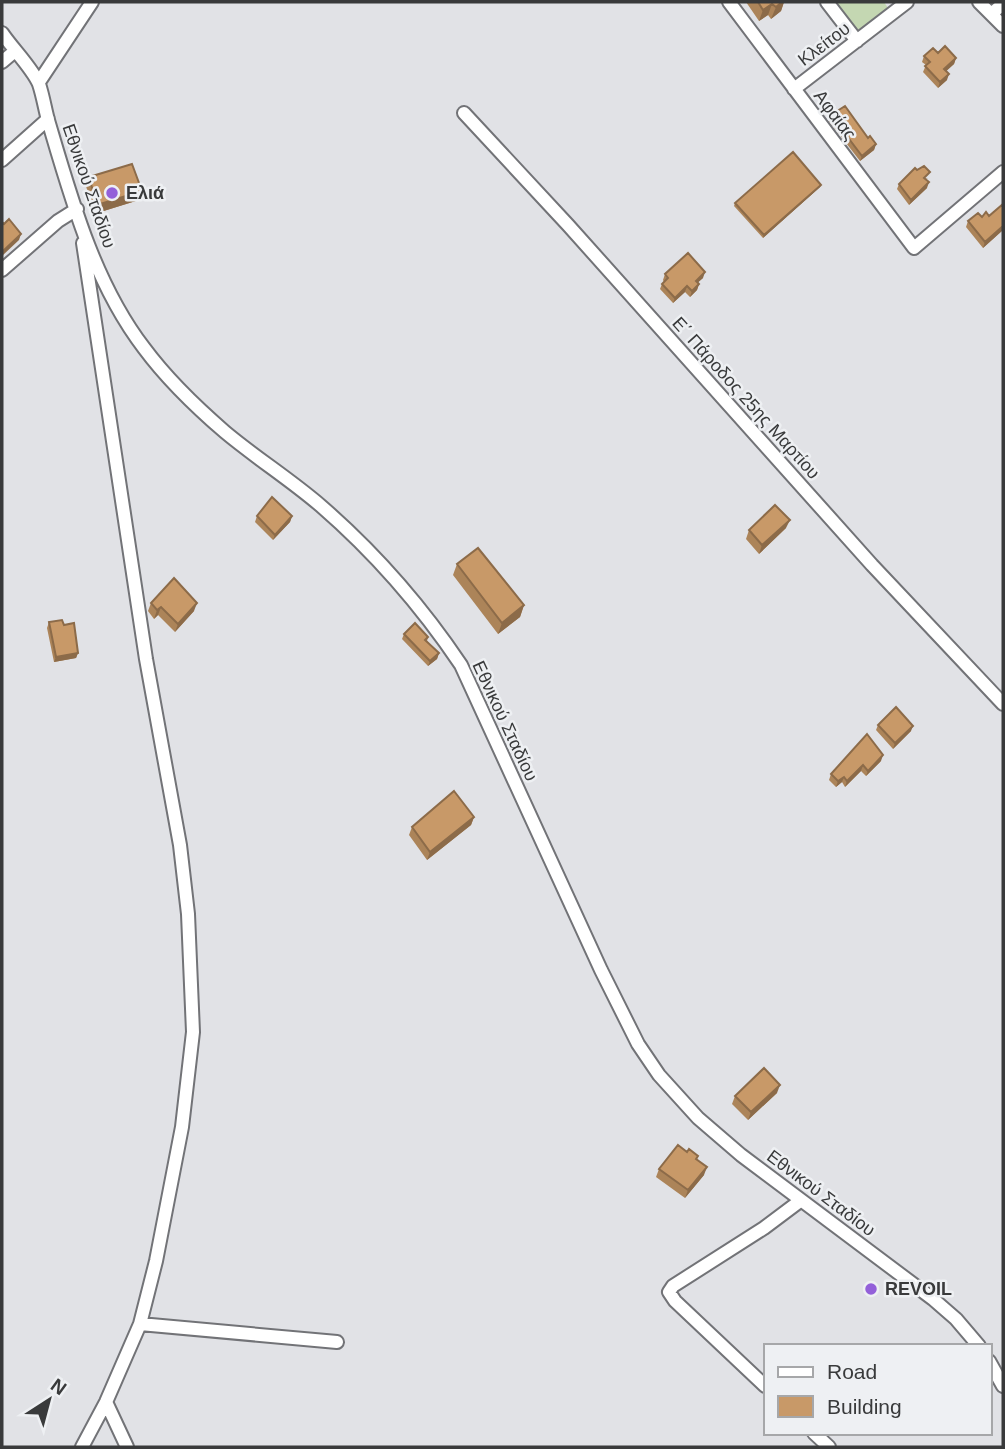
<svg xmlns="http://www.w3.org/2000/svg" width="1005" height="1449" viewBox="0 0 1005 1449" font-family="Helvetica,sans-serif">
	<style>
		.green { fill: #c4d7b2 }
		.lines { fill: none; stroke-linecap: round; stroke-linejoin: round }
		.minor-casing { stroke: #727377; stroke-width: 16 }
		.minor { stroke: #fff; stroke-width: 12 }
		.wall { fill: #ac8459 }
		.shaded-wall { fill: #8c6b49 }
		.building { fill: #c89968; stroke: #8c6b49; stroke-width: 2 }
		.poi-dot { fill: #9360d9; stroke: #eef0f3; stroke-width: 2.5 }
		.labels { text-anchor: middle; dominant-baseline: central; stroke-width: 5; stroke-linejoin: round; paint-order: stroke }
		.street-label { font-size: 18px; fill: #393a3b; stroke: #eef0f3 }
		.poi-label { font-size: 18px; font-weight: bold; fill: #393a3b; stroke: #eef0f3; text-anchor: start }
	</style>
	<rect width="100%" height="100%" fill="#e1e2e6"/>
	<!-- green -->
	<path class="green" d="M831 2H884L888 8 855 33Z"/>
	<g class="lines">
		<!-- minor casing -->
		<g class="minor-casing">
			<path id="minor" d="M729 2 914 248 1003 172
				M827 2 857 41
				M979 2 1003 26
				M991 14 1003 4
				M2 33C12 48 33 69 39 84 43 96 45 109 48 120 71 198 94 283 144 348 167 379 196 407 225 432 256 458 291 480 321 506 374 552 422 607 461 665L601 970 638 1044 659 1075 698 1118 741 1155 933 1299 956 1319 979 1346
				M2 62 15 51
				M39 82 92 2
				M794 89 907 2
				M464 113 568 225 872 565 1003 704
				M2 160 48 119
				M2 270 58 221 77 209
				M140 1324 337 1342
				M989 1361 1003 1386
				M765 1386 675 1301 669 1292 673 1286 764 1228 800 1201
				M106 1402 127 1447
				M814 1433 829 1447
				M82 1447 106 1402 140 1324 156 1261 182 1127 193 1032 188 914 180 845 146 659 83 243"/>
		</g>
		<!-- minor -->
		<use href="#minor" class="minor"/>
	</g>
	<!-- wall -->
	<path class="wall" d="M746 2H784L781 11 771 19 768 15 759 21Z
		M938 53 956 58 954 64 946 71 947 80 938 88 923 72 926 65 922 62 924 56Z
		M831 115 868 138 876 144 874 150 860 161 829 121Z
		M89 177 142 191 139 200 94 214 86 186Z
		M928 178 926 179 927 188 909 205 897 189 899 184Z
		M821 185 820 187 763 238 734 206 735 203Z
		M1003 204V230L983 248 966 227 968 221 989 216Z
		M665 274 703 278 698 282 699 284 697 290 690 297 685 292 673 303 660 289 662 284 664 282 663 280Z
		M257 516H292L290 522 273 540 255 522Z
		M786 528 759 554 746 539 749 530Z
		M457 564 524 605 520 617 498 634 453 575Z
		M151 603 194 611 175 632 158 615 154 619 148 611Z
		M49 622 64 625 78 653 76 658 54 662 47 628Z
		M404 634 428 637 427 641 439 653 437 659 428 666 402 639Z
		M878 725 911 731 893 749 876 730Z
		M881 761 866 776 861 771 845 787 842 782 836 787 829 780 831 774Z
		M474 817 471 825 427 860 409 835 412 827Z
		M777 1093 748 1120 732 1104 735 1096Z
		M687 1152 698 1156 697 1160 704 1175 685 1198 656 1177 659 1169Z"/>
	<!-- shaded-wall -->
	<path class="shaded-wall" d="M782 2H784L781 11 771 19 776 7Z
		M772 4 768 15 759 21 763 10Z
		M956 58 954 64 942 75 944 69Z
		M949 74 947 80 938 88 940 82Z
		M876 144 874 150 860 161 862 156Z
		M929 182 927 188 909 205 911 200Z
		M821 185 820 187 763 238 764 235Z
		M142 191 139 200 94 214 97 205Z
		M1003 226V230L983 248 985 242Z
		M21 234 19 240 2 256V252Z
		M705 272 703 278 694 286 696 281Z
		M699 284 697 290 690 297 692 291Z
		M687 286 685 292 673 303 675 298Z
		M292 516 290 522 273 540 275 535Z
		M790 520 786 528 759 554 762 545Z
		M197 603 194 611 175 632 178 624Z
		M524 605 520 617 498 634 502 623Z
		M161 607 158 615 154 619 157 610Z
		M78 653 76 658 54 662 56 657Z
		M439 653 437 659 428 666 430 661Z
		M913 726 911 731 893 749 895 743Z
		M883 755 881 761 866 776 868 771Z
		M863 765 861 771 845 787 847 781Z
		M844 777 842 782 836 787 838 781Z
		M474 817 471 825 427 860 430 852Z
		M780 1085 777 1093 748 1120 751 1112Z
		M707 1167 704 1175 685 1198 688 1190Z"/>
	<!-- building -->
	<path class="building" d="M758 2H782L776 7 772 4 763 10Z
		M945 46 956 58 944 69 949 74 940 82 925 66 930 62 924 56 933 48 938 53Z
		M845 106 868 138 870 136 876 144 862 156 831 115Z
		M793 152 821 185 764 235 735 203Z
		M132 164 142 191 97 205 89 177Z
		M924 166 930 172 924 178 929 182 911 200 899 184 915 168 917 170Z
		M1003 204V226L985 242 968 221 978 213 982 217 986 212 989 216Z
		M9 219 21 234 2 252V222L4 224Z
		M688 253 705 272 696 281 699 284 692 291 687 286 675 298 662 284 668 278 665 274Z
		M272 497 292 516 275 535 257 516Z
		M775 505 790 520 762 545 749 530Z
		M478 548 524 605 502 623 457 564Z
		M174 578 197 603 178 624 161 607 157 610 151 603Z
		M62 620 64 625 74 623 78 653 56 657 49 622Z
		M415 623 428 637 425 640 439 653 430 661 404 634Z
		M896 707 913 726 895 743 878 725Z
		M867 734 883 755 868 771 863 765 847 781 844 777 838 781 831 774Z
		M454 791 474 817 430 852 412 827Z
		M764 1068 780 1085 751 1112 735 1096Z
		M678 1145 687 1152 689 1149 698 1156 696 1159 707 1167 688 1190 659 1169Z"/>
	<!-- markers -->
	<g class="poi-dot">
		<circle cx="112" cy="193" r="7"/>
		<circle cx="871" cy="1289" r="7"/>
	</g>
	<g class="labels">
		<!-- street labels -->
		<g class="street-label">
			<text transform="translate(824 44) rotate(-37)">Κλείτου</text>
			<text transform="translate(835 115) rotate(53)">Αφαίας</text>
			<text transform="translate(89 186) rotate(71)">Εθνικού Σταδίου</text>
			<text transform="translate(746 398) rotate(48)">Ε΄ Πάροδος 25ης Μαρτίου</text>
			<text transform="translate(505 721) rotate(65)">Εθνικού Σταδίου</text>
			<text transform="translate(821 1193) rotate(37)">Εθνικού Σταδίου</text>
		</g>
		<!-- poi labels -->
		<g class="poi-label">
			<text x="126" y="193">Ελιά</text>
			<text x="885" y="1289">REVOIL</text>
		</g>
	</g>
	<!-- border -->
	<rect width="1005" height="1449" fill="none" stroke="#393a3b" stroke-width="7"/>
	<!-- legend -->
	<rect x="764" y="1344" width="228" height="91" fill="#eef0f3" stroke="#a6a7a9" stroke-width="2"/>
	<rect x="778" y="1367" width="35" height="10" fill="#ffffff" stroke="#a6a7a9" stroke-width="2"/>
	<text x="827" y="1379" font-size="21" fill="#393a3b">Road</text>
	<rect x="778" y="1396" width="35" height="21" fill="#c89968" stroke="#a6a7a9" stroke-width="2"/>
	<text x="827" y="1414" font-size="21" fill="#393a3b">Building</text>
	<!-- north arrow -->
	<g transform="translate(49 1400) rotate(36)" stroke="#eef0f3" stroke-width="5" paint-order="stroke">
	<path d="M0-5L12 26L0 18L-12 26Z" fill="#393a3b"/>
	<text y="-10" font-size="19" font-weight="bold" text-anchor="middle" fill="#393a3b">N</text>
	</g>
</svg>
